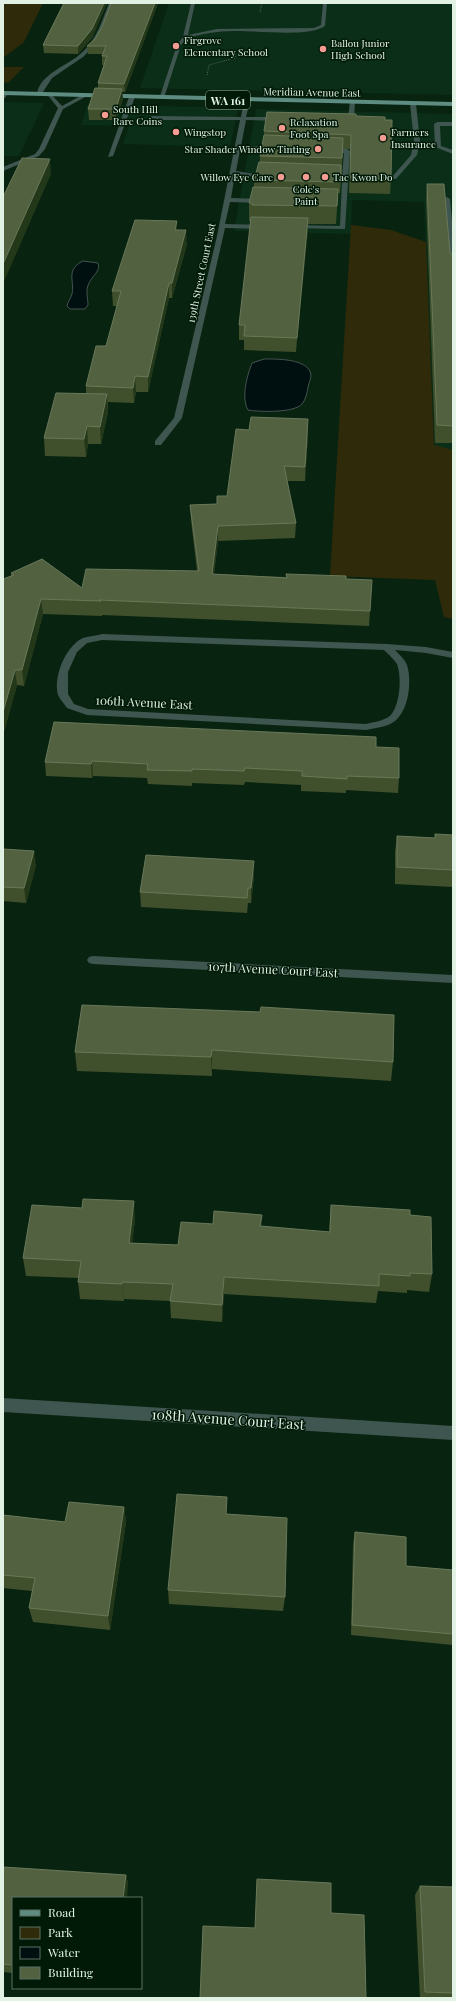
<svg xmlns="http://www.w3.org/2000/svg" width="456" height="2001" viewBox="0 0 456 2001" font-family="'Playfair Display',serif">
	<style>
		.built { fill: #0a2e17 }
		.green { fill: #2f2b0a }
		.water { fill: #000f10; stroke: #445350 }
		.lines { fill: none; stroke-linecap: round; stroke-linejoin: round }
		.path { stroke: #4a6352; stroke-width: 1; stroke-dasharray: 1 1; stroke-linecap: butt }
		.minor { fill: #3f554f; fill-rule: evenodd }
		.major { fill: #5f8c81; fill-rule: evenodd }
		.wall { fill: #41502c }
		.shaded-wall { fill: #233719 }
		.building { fill: #526140; stroke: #697859 }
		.poi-dot { fill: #f59c92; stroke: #011a08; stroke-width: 1.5 }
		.labels { text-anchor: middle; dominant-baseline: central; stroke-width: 3; stroke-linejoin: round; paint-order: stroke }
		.far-poi-label { font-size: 10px; fill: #e1f1e4; stroke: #011a08; text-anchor: start }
		.far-street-label { font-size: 10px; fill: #e1f1e4; stroke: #011a08 }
		.shield { fill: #011a08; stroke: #9eb0a2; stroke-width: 1 }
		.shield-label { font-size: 11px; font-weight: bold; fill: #e1f1e4 }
		.street-label { font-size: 12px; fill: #e1f1e4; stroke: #011a08 }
		.near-street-label { font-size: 14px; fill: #e1f1e4; stroke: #011a08 }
	</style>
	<rect width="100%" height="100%" fill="#082411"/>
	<!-- built -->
	<path class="built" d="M169 3H453V95L140 88Z
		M3 102 44 103 19 156H3Z
		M88 104 238 108 230 147 123 144 129 126 81 125Z
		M256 109 453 114V485L436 484 424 202 352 200 351 234 234 231Z"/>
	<!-- green -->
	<path class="green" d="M3 3H43L24 42 3 58Z
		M3 67H24L8 83 3 82Z
		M351 225 391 230 426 242 434 445 453 450V619L444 617 435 580 330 576Z"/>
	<!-- water -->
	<path class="water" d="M83 261 98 263C101 271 92 276 89 283 85 291 88 298 88 305L85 309H70L67 306C68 301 71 298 72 294 75 281 65 270 83 261Z
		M264 359C275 359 309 358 311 375 311 378 309 383 308 387 307 393 306 399 302 404 294 413 260 412 248 410 241 397 247 376 252 363Z"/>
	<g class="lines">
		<!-- path -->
		<path class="path" d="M260 12 262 3
			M207 75 209 65 235 58 236 49"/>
		<!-- minor -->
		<path class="minor" d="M109 3H113L101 34 94 46 83 57 52 78 41 95H37C38 76 65 66 78 56 96 42 101 23 109 3Z
			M191 3H195L188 35 217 29 314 28 321 25 323 3H327L325 26C308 38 255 30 233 31 217 31 202 34 187 38L181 45 164 98 159 99 177 45 183 37Z
			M4 92 9 93 3 100Z
			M46 93H50L62 106 84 94 89 95 63 109 45 149 39 156 3 171V167L35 154 39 149 58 108Z
			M132 95 135 97 113 156 108 157 129 97Z
			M247 98 250 100 246 117H281L284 119 281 121 246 120 241 146 276 147 279 149 276 151 240 150 236 171 274 177 271 179 235 174 231 198 265 199 268 201 265 203 230 202 225 224 267 225 270 227 267 229 225 228 182 418 161 445H155V441L174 418 217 236 240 120H152L149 118 152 116 241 117 244 100Z
			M350 101 355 102 354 119 339 121V119L348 118Z
			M413 102 416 104 420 141 417 155 396 179H392V177L411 155 414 141 410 104Z
			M453 122V126H440L441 146 453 150V154L435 147 434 124 437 122Z
			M347 149 350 151 345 229 289 228V226L291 225 340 226 342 181 322 178 325 176 342 177 344 153H326L323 151 326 149Z
			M447 197 450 199 453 232V271L450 269 444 199Z
			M102 634 387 644 426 647 453 652V658L426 653 395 650C400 655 405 660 407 665 412 681 409 710 395 721 387 727 376 728 366 730L87 715 67 708C64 704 60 699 58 695 53 678 65 648 81 639 86 636 96 636 102 634ZM102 640 384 650C388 654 394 659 397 664 402 677 400 706 390 716 383 721 374 722 366 724L88 709 74 704 68 694V672L77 652 87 643Z
			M93 956 453 975V983L93 964 89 963 87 960 89 957Z
			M3 1398 453 1426V1440L3 1412Z"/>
		<!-- major -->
		<path class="major" d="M3 91 453 102V106L3 95Z"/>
	</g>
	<!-- wall -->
	<path class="wall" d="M64 3H107L92 38 78 54 44 53 43 45Z
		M158 3 125 92H122L123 99 116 120H89L88 109 98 88V83L104 65H102V54H88L87 46 95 39 102 27Z
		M356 116 385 120 391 179 390 194 349 193 350 149H343L340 193H338L336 224H308L296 352 244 350V340H239V325L251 221H249V203L254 187V180L260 162V156L264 135V131Z
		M427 184 450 253 453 255V443H435L426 199Z
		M453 186V215L452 200Z
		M177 221V230L187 244 172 298H169L148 392H136L134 403 108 402V412L101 444H88L86 457 45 456 44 438 86 394V386L106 346 117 306H113L112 291Z
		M308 434 305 481H287L296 523 295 538 218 541 214 574 286 577V574L346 579 370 611 369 626 102 615V616L43 614 24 686 17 685 3 735V579L11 576V573L82 588 197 571 191 520 190 505 217 504V496H227Z
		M376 747 399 778 398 793 346 790V793L301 791V785L245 782 244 785 192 783V786L148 784 147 778 93 776 92 778 46 776 45 762Z
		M435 834 453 835V887L395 884V852L397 836 435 838Z
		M3 849 36 865 26 903 3 901Z
		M254 876 251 903H248L247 913 141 907 140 892Z
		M82 1005 393 1062 391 1081 212 1069V1076L77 1071 75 1052Z
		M331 1205 410 1215 432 1274 429 1292 407 1290V1293L378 1291 376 1303 224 1294 222 1322 171 1318 170 1301 124 1299V1301L80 1299 78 1282V1278L26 1276 23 1258 135 1219 132 1243 178 1245 213 1224 262 1215 261 1226 329 1232Z
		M124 1507 126 1522 110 1630 33 1622 29 1608 32 1591 3 1588V1515L65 1522Z
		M227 1515 285 1597 283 1611 169 1604 168 1590Z
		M355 1532 406 1566 453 1570V1645L351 1635 353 1544Z
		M3 1867 126 1875 128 1884 13 1898V1973L3 1972Z
		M420 1886 453 1887V1998H420L415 1895Z"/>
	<!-- shaded-wall -->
	<path class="shaded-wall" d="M104 3H107L92 38 78 54V46Z
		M155 3H158L125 92 124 84Z
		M122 89 123 99 116 120V109Z
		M50 159 51 174 3 284V264Z
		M308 218V231L296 352 297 338Z
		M177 221V235L175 230Z
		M186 230 187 244 172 298V283Z
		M169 283V298L148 392V377Z
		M135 376 136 392 134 403 133 388Z
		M107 394 108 412 101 444 100 427Z
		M308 419V434L305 481V467Z
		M87 426 88 444 86 457 84 439Z
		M218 526V541L212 589V574Z
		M41 599 43 614 24 686 22 670Z
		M15 670 17 685 3 735V712Z
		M92 761 93 776 92 778 91 764Z
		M34 851 36 865 26 903 24 888Z
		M254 861V876L251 903V888Z
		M212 1050V1076L211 1057Z
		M134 1201 135 1219 130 1261 129 1243Z
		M224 1277V1294L222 1322V1305Z
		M122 1282 124 1299V1301L122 1284Z
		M227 1497V1512L226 1530V1514Z
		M124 1507 126 1522 110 1630 108 1616Z
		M126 1875 128 1884 127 1898H123Z"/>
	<!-- building -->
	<path class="building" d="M64 3H104L92 29 78 46 43 45Z
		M111 3H155L124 84 98 83 107 56H102L106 46H87L95 39 102 27Z
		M95 88 122 89 116 109H88Z
		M267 112 356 114V116L385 117V120H392L391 179 350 178 351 135 264 131Z
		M264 135 343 138 342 158 260 156Z
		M22 158 50 159 3 264V197Z
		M259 162 341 165V175H339L338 182 254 180Z
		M427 184H444L450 253 453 255V426L437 425Z
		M253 187 338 189 337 206 252 205V203H249Z
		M251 217 308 218 297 338 244 336 245 325H239Z
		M135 220 177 221 175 230H186L172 283H169L148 377 135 376 133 388 86 386 96 346H106L121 291H112Z
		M56 393 107 394 100 427 87 426 84 439 44 438Z
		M251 417 308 419 305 467 284 466 296 523 218 526 212 574 287 578 286 574 346 576V579L372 580 370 611 99 600 101 601 41 599 22 670H15L3 712V579L14 575 11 573 42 559 82 588 86 569 199 571 190 505 217 504V496H227L236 429 249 430Z
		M54 722 376 737V747L399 748V778L347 776V779L302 776V771L245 768 244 771 192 769V771L147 770 148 764 92 761 91 764 45 762Z
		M435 834 453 835V870L397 867V836L435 838Z
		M3 849 34 851 24 888 3 887Z
		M146 855 254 861 251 888H248L247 898 140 892Z
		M82 1005 260 1012 261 1007 394 1015 393 1062 212 1050 211 1057 75 1052Z
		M83 1199 134 1201 129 1243 178 1245 181 1222 213 1224 214 1211 262 1215 260 1226 330 1232 331 1205 410 1210V1215L431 1217 432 1274 410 1273V1276L379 1274V1286L224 1277 222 1305 170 1301 173 1284 122 1282V1284L78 1282 81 1261 23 1258 32 1205 82 1208Z
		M177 1494 227 1497 226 1514 287 1518 285 1597 168 1590Z
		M69 1502 124 1507 108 1616 29 1608 35 1578 3 1575V1515L65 1522Z
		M355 1532 406 1537V1566L453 1570V1634L352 1625Z
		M3 1867 126 1875 123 1898H13V1965L3 1964Z
		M257 1879 331 1883V1913L364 1915 366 1998H200L203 1926 255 1928Z
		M420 1886 453 1887V1993L425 1992Z"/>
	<!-- markers -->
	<g class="poi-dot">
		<circle cx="176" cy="46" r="4"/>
		<circle cx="323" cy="49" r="4"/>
		<circle cx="105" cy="115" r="4"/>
		<circle cx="282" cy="128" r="4"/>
		<circle cx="176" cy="132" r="4"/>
		<circle cx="383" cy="138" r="4"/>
		<circle cx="318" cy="149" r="4"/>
		<circle cx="281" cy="177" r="4"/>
		<circle cx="306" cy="177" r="4"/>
		<circle cx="325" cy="177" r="4"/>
	</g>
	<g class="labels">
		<!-- far-poi labels -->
		<g class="far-poi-label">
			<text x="184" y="40">Firgrove<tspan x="184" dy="12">Elementary School</tspan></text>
			<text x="331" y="43">Ballou Junior<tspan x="331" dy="12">High School</tspan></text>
			<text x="113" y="109">South Hill<tspan x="113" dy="12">Rare Coins</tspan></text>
			<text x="290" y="122">Relaxation<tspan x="290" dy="12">Foot Spa</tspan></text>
			<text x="184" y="132">Wingstop</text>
			<text x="391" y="132">Farmers<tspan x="391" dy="12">Insurance</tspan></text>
			<text x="310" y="149" text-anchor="end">Star Shader Window Tinting</text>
			<text x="273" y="177" text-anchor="end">Willow Eye Care</text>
			<text x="333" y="177">Tae Kwon Do</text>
			<text x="306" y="189" text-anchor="middle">Cole's<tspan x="306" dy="12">Paint</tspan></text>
		</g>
		<!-- far-street labels -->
		<g class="far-street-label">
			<text transform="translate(312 92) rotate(1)">Meridian Avenue East</text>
			<text transform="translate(201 273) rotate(-78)">139th Street Court East</text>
		</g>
		<!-- shield labels -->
		<rect class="shield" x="206" y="91" width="44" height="18" rx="3"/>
		<g class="shield-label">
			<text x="228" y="100">WA 161</text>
		</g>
		<!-- street labels -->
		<g class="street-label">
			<text transform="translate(144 702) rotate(3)">106th Avenue East</text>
			<text transform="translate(273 969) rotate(3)">107th Avenue Court East</text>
		</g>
		<!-- near-street labels -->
		<g class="near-street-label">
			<text transform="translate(228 1419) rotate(4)">108th Avenue Court East</text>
		</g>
	</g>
	<!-- border -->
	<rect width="456" height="2001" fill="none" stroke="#e1f1e4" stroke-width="8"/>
	<!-- legend -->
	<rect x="12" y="1897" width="130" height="92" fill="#011a08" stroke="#5b7060"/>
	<rect x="20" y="1910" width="20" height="6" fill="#5f8c81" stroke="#5b7060"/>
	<text x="48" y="1917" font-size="12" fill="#e1f1e4">Road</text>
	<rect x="20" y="1927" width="20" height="12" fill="#2f2b0a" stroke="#5b7060"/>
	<text x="48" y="1937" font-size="12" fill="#e1f1e4">Park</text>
	<rect x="20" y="1947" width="20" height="12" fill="#000f10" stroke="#5b7060"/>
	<text x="48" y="1957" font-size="12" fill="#e1f1e4">Water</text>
	<rect x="20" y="1967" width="20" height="12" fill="#526140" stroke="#5b7060"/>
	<text x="48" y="1977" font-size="12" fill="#e1f1e4">Building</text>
</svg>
